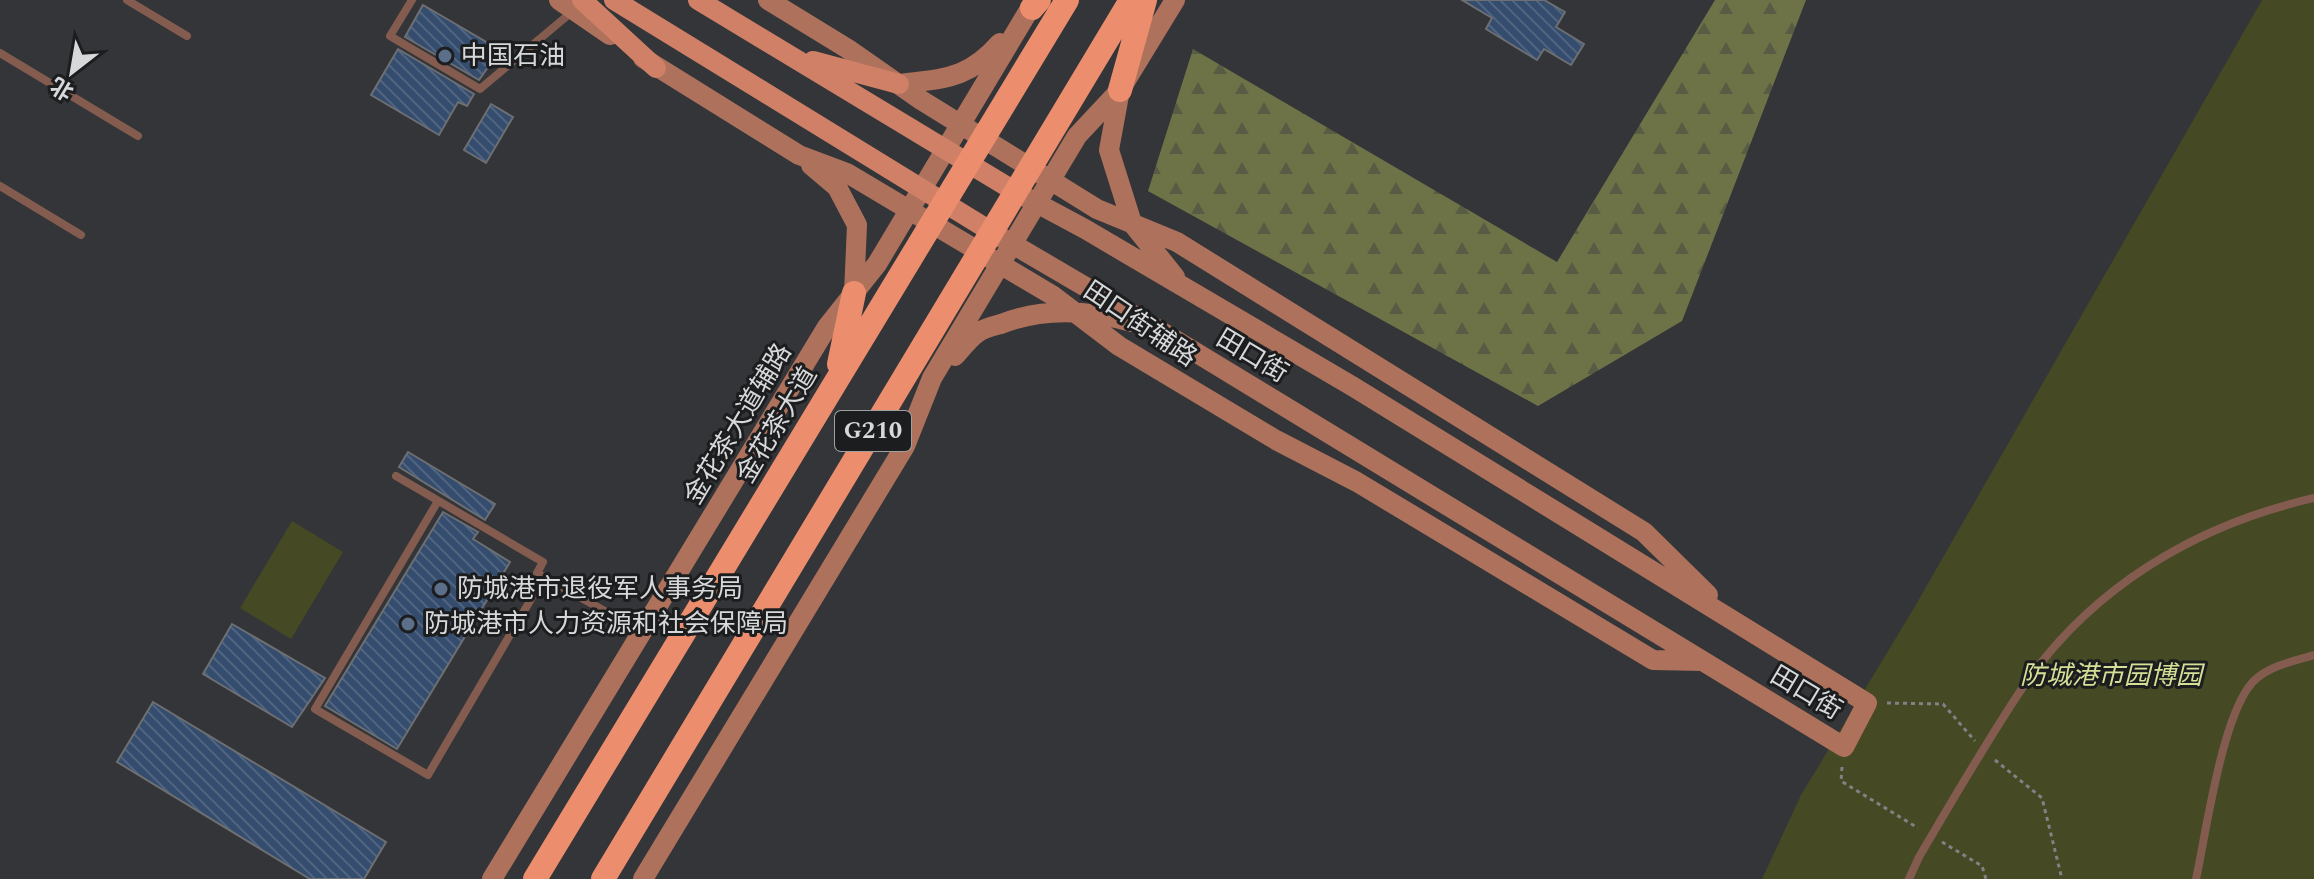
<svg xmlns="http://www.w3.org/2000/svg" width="2314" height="879" viewBox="0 0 2314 879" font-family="Spectral,'Noto Sans SC',serif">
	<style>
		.forest { fill: url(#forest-firs) }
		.green { fill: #454924 }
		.building { fill: url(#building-back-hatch); stroke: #6d6f72; stroke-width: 2 }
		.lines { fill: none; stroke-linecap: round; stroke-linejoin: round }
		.path { stroke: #818285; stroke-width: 3; stroke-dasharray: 4 4; stroke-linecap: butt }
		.lane { stroke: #835c4f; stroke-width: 8 }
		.secondary { stroke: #ae715c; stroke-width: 20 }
		.primary { stroke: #cf8066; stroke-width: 20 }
		.highway { stroke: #ec8e6e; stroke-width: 24 }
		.service-dot { fill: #5c6f8a; stroke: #1c1d1e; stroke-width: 3 }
		.labels { text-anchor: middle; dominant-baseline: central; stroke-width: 6; stroke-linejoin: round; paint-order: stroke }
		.shield { fill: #1c1d1e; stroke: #9fa0a2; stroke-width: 2 }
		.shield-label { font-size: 24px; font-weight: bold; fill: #d7d8da }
		.poi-label { font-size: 26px; fill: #d7d8da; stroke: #1c1d1e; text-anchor: start }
		.street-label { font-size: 26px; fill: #d7d8da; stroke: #1c1d1e }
		.park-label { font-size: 26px; font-style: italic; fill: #d5df96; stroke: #1c1d1e }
	</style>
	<defs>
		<pattern id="forest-firs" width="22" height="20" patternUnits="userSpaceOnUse" patternTransform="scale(2)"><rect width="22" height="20" fill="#6e7347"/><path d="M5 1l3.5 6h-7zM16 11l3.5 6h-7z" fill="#595c44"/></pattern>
		<pattern id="building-back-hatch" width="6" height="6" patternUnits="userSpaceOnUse" patternTransform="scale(2)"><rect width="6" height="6" fill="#344c6d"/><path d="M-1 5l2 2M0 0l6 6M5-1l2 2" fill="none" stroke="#516581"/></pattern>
	</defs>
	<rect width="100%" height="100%" fill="#333538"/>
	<!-- forest -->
	<path class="forest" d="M1715 0H1806L1682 321 1538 406 1148 191 1193 49 1557 262Z"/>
	<!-- green -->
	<path class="green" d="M2262 0H2314V879H1762L1801 795 1914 608Z
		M292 521 343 552 291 639 240 608Z"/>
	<!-- building -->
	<path class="building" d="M1462 0H1544L1565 12 1556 27 1584 44 1571 65 1544 49 1537 60 1486 29 1492 18Z
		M423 5 500 50 479 80 405 37Z
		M398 49 474 94 467 106 458 102 439 135 371 95Z
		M491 104 513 117 486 163 464 150Z
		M408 452 495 504 485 520 399 467Z
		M443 512 478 532 473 539 510 562 397 749 325 706Z
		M232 624 325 678 292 727 203 674Z
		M153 702 386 842 364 879H310L117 762Z"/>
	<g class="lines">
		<!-- path -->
		<path class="path" d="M1887 703 1943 704 1975 741
			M1995 760 2042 798 2062 879
			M1842 767 1841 781 1918 828
			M1942 842 1982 866 1986 879"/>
		<!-- lane -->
		<path class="lane" d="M127 0 187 36
			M412 0 390 36 480 89 573 11
			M0 53 138 136
			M0 186 81 235
			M396 476 543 562 537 573 642 632
			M438 501 315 709 428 775 544 577
			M1909 879 1919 857C1952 801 1985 744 2021 690 2090 588 2195 525 2314 498
			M2196 879C2206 834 2223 705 2257 678 2273 665 2294 661 2314 655"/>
		<!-- secondary -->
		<path class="secondary" d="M559 0 610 35
			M768 0 848 49 921 100 1097 209 1177 242 1644 532 1708 595
			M643 58 799 155 847 173 1052 295 1119 346 1276 440 1357 482 1653 660 1703 661
			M899 84C945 78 967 80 1000 43
			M1120 90 1109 150 1132 223 1175 277
			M811 165 837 187 857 225 854 293
			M992 232 1159 330 1844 747 1867 703 1352 386 1085 229 1016 192
			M955 356C962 348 969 339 977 333 984 328 993 326 1001 324 1044 307 1089 310 1132 322
			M492 879 827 327 877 264 1035 0
			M643 879 905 446 932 378 1077 136 1120 90 1175 0"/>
		<!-- primary -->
		<path class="primary" d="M582 0 656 68
			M614 0 992 232
			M698 0 1016 192
			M813 61 899 84"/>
		<!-- highway -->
		<path class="highway" d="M1032 8 1039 0
			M1120 90 1145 0
			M839 364 854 293
			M535 879 1067 0
			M603 879 1131 0"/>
	</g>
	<!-- markers -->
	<g class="service-dot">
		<circle cx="445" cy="56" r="8"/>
		<circle cx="441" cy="589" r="8"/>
		<circle cx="408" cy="624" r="8"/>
	</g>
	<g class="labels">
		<!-- shield labels -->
		<rect class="shield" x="835" y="411" width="76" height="40" rx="6"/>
		<g class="shield-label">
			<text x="873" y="431">G210</text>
		</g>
		<!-- poi labels -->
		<g class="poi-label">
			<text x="461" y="56">中国石油</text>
			<text x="457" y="589">防城港市退役军人事务局</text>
			<text x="424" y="624">防城港市人力资源和社会保障局</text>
		</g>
		<!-- street labels -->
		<g class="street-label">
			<text transform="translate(1140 324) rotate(34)">田口街辅路</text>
			<text transform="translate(1252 356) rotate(31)">田口街</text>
			<text transform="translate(738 424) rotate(-59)">金花茶大道辅路</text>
			<text transform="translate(777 425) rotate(-59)">金花茶大道</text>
			<text transform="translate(1806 693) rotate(31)">田口街</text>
		</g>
		<!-- park labels -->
		<g class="park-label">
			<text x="2111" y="676">防城港市园博园</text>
		</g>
	</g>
	<!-- north arrow -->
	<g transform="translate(72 72) rotate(211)" stroke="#1c1d1e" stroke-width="6" paint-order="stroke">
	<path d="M0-6L14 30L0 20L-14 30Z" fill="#d7d8da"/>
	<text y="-12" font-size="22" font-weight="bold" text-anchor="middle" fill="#d7d8da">北</text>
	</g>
</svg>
